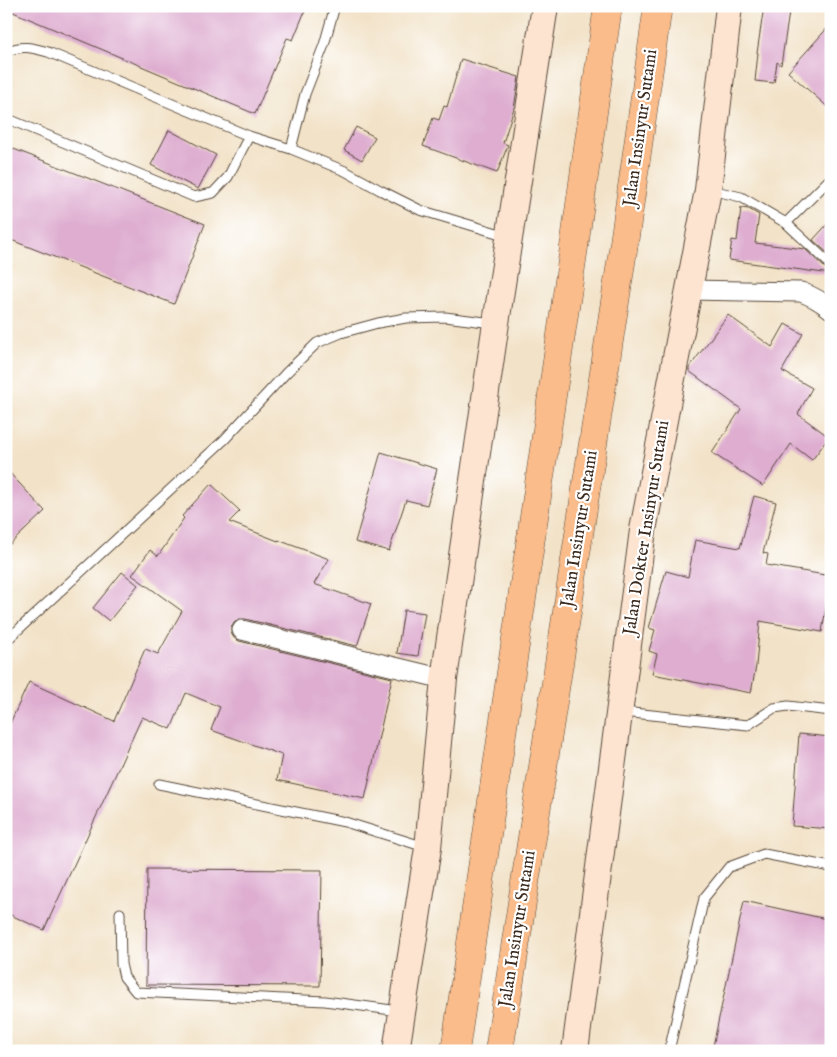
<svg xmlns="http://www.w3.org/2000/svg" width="837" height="1057" viewBox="0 0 837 1057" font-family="'IM FELL English',serif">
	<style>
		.building { fill: #deadd0 }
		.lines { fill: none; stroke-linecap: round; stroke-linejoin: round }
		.lane-casing { stroke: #564637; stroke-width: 11 }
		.street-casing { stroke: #564637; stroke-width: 21 }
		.secondary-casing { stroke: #564637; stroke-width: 28 }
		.highway-casing { stroke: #564637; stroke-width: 29 }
		.lane { stroke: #fff; stroke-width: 9 }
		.street { stroke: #fff; stroke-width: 19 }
		.secondary { stroke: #fde4d1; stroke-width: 26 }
		.highway { stroke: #fabc8b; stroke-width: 28 }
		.labels { text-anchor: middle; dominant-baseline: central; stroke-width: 4.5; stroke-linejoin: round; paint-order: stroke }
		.street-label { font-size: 18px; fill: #3b2a1e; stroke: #fff }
	</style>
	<rect width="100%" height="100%" fill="#fff"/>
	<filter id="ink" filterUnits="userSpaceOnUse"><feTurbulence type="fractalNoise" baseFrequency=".02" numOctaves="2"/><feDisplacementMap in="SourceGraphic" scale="10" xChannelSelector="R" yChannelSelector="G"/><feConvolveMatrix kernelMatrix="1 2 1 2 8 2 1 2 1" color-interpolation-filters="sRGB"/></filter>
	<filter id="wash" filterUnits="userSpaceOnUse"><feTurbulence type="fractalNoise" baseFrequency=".0096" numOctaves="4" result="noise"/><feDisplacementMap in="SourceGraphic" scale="20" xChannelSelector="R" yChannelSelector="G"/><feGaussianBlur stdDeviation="1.12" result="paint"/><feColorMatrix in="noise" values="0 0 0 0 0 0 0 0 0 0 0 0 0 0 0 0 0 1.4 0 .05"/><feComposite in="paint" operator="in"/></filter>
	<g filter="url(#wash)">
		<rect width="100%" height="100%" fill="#f2e2c7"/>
		<g id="blocks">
			<!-- building -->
			<path class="building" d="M6 6H307L293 40 287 38 255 114 6 9Z
				M764 6H790L781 65 777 62 774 83 755 81 758 53H757Z
				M831 24V110L788 72Z
				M461 59 519 77 514 108 503 143 508 145 497 173 423 146 433 118 439 120 444 106 447 107Z
				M356 127 375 137 362 160 344 150Z
				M169 130 216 155 198 189 151 165Z
				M6 146 205 224 174 304 6 238Z
				M741 208 749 209 759 215 755 243 805 249 827 270 831 271V274L729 260 732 240 737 241Z
				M831 220V256L813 240Z
				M728 315 772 347 785 324 803 334 782 371 812 388 798 414 829 437 812 460 791 444 763 486 712 453 741 409 689 371V368Z
				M381 452 437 469 427 505 406 500 389 551 355 542Z
				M6 469 45 511 6 548Z
				M211 484 240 511 229 522 278 541V540L329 559 314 584 371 604 357 646 245 619H239L234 622 231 628V633L234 638 239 641 392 678 365 799 277 780 282 755 211 730 220 707 186 693 171 729 142 717 44 930 6 913V732L29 682 114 721 145 649 158 654 182 611 132 575 150 550 158 556 184 518 182 516Z
				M754 496 776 502 763 553 768 554 766 565 831 576 822 632 760 621 756 666 751 693 652 674 657 654 649 651 655 630 649 628 666 571 688 577 695 540 740 548Z
				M122 572 138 585 109 621 93 608Z
				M404 610 425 613 418 656 397 653Z
				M799 734 831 737V829L792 826Z
				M147 869 322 870 320 986 146 985Z
				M744 901 831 920V1051H712Z"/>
		</g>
	</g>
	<g filter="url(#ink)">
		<use href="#blocks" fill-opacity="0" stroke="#564637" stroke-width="1"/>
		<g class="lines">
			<!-- lane casing -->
			<g class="lane-casing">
				<path id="lane" d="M6 52C22 44 33 48 48 52L249 136 291 149 345 171 380 190 420 210 507 236
					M6 118 194 197 213 193 228 177 249 136
					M291 149 305 94 324 45 335 6
					M711 190 741 197 786 223 831 265
					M786 223 831 178
					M6 641 225 439 286 373 317 343 341 333 378 323 406 318 445 317 493 323
					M623 712 748 725 774 708 788 706 831 711
					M159 784 345 822 425 847
					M120 913 121 964 124 977 136 992 325 1001 399 1011
					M669 1051 704 898 729 867 764 854 831 867"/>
			</g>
			<!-- street casing -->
			<g class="street-casing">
				<path id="street" d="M689 290 801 292C812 296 821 301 831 309
					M242 630 444 679"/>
			</g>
			<!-- secondary casing -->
			<g class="secondary-casing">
				<path id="secondary" d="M396 1051 428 848 444 679 496 323 545 6
					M575 1051 643 530 708 190 729 6"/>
			</g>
			<!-- highway casing -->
			<g class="highway-casing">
				<path id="highway" d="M455 1051 574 247 608 6
					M499 1051 623 250 658 6"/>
			</g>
			<!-- lane -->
			<use href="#lane" class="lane"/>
			<!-- street -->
			<use href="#street" class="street"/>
			<!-- secondary -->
			<use href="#secondary" class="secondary"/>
			<!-- highway -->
			<use href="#highway" class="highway"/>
		</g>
	</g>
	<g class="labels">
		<!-- street labels -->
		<g class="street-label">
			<text transform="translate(641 128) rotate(-82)">Jalan Insinyur Sutami</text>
			<text transform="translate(647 528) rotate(-81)">Jalan Dokter Insinyur Sutami</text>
			<text transform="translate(580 529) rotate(-81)">Jalan Insinyur Sutami</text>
			<text transform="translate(518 929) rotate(-81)">Jalan Insinyur Sutami</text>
		</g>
	</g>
	<!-- margin -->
	<rect width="837" height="1057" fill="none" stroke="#fff" stroke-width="25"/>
</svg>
